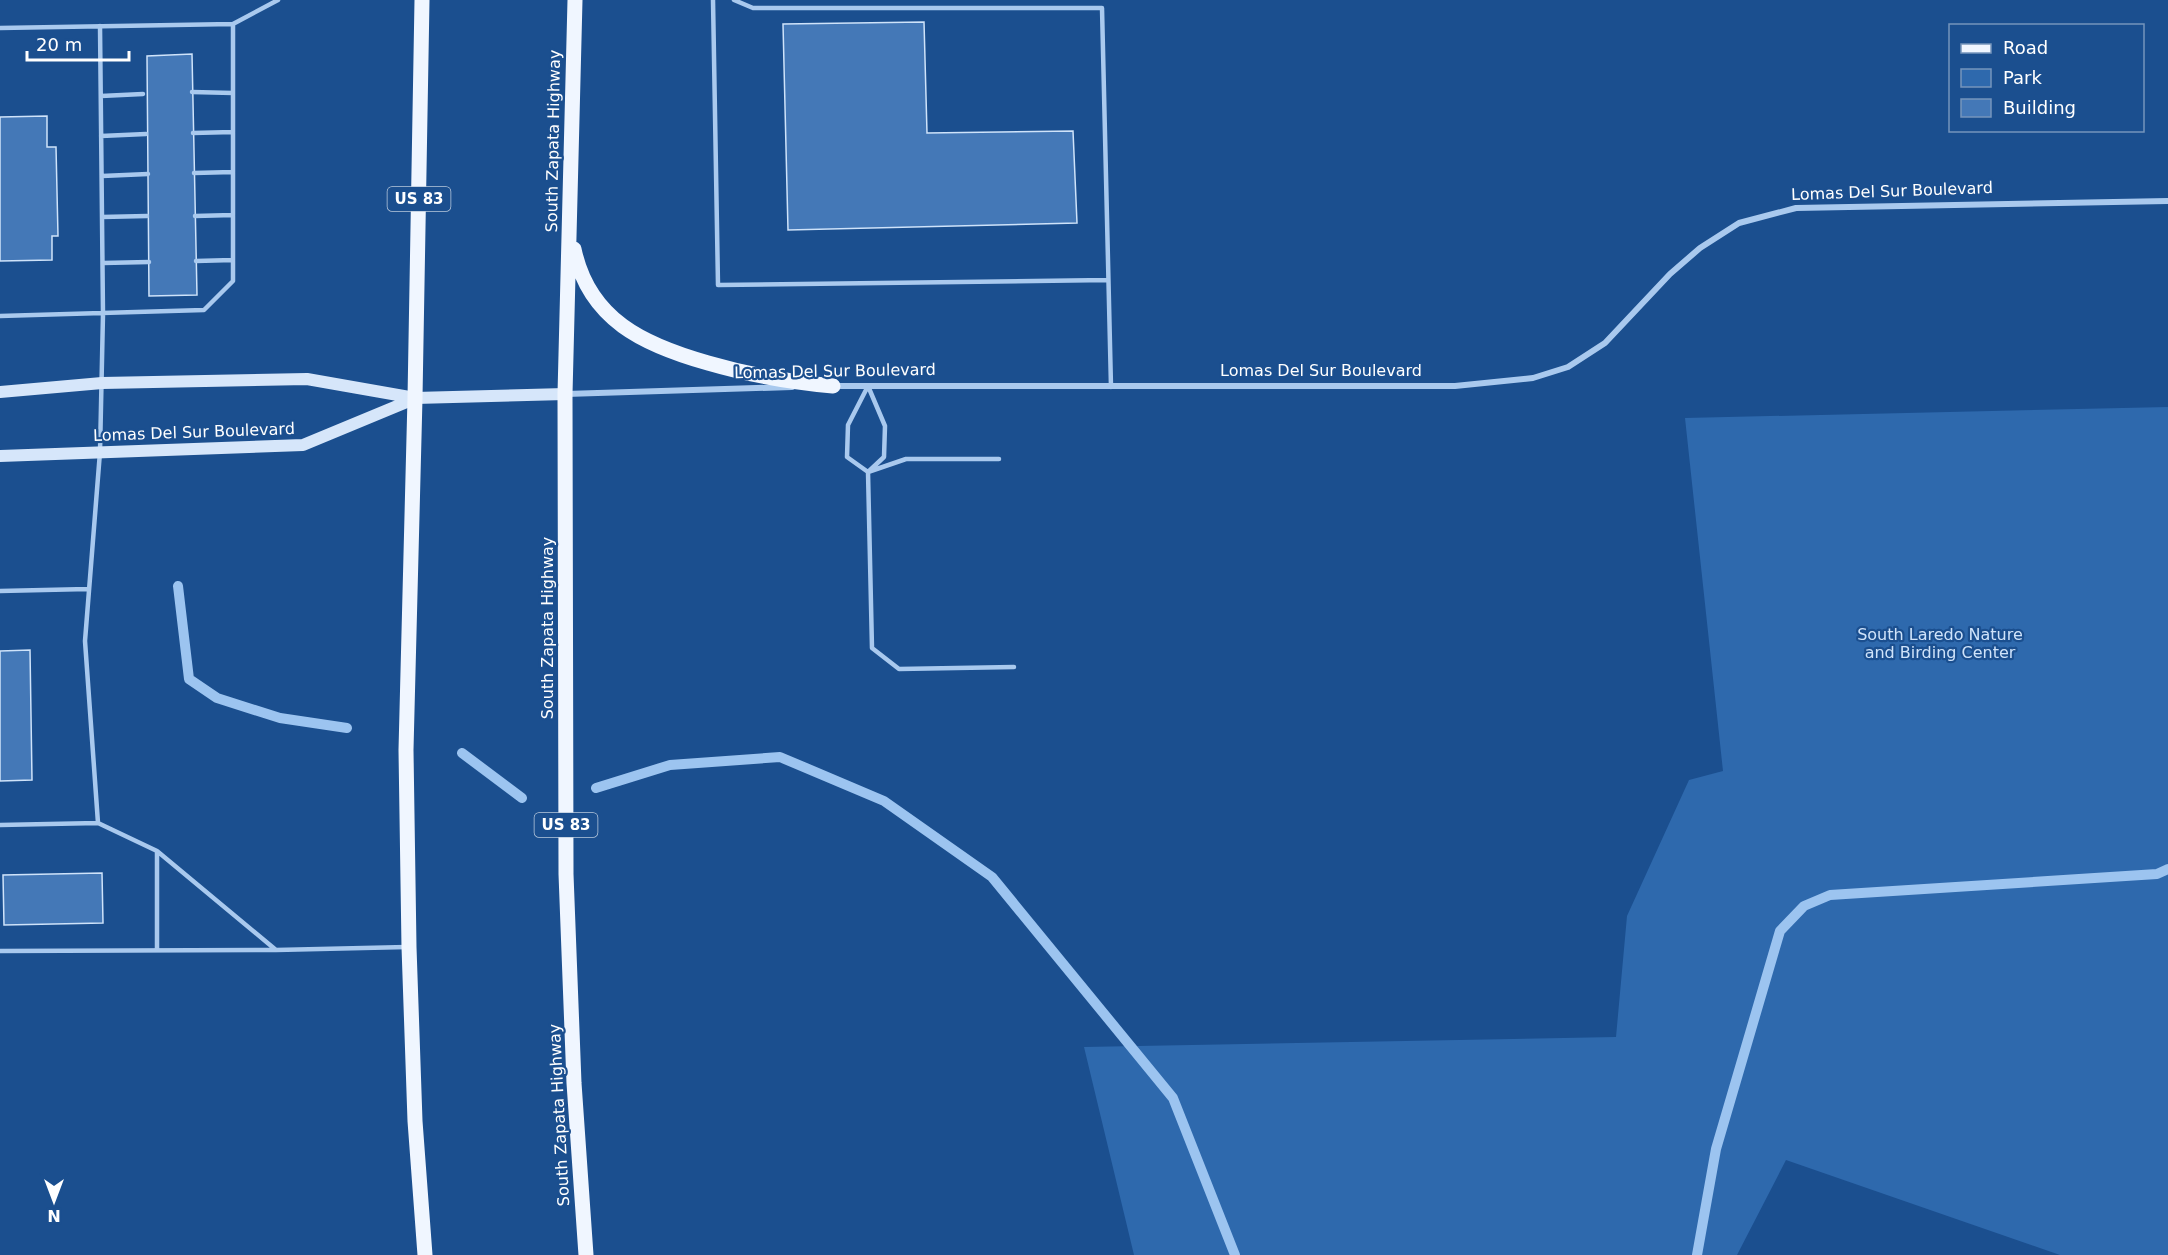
<svg xmlns="http://www.w3.org/2000/svg" width="2168" height="1255" viewBox="0 0 2168 1255" font-family="'DejaVu Sans',sans-serif">
	<style>
		.green { fill: #2e69ad }
		.lines { fill: none; stroke-linecap: round; stroke-linejoin: round }
		.stream { stroke: #9cc4f0; stroke-width: 10 }
		.building { fill: #4478b7; stroke: #cfe3fa; stroke-width: 1.5 }
		.lane { stroke: #a9c9ee; stroke-width: 4.5 }
		.street { stroke: #a9c9ee; stroke-width: 6 }
		.secondary { stroke: #d6e6fa; stroke-width: 12 }
		.primary { stroke: #f0f6ff; stroke-width: 15 }
		.labels { text-anchor: middle; dominant-baseline: central; stroke-width: 4.5; stroke-linejoin: round; paint-order: stroke }
		.shield { fill: #1b4f8f; stroke: #bbcadd; stroke-width: 1.5 }
		.shield-label { font-size: 15px; font-weight: bold; fill: #fff }
		.street-label { font-size: 16px; fill: #fff; stroke: #1b4f8f }
		.park-label { font-size: 16px; fill: #cfe3fa; stroke: #1b4f8f }
	</style>
	<rect width="100%" height="100%" fill="#1b4f8f"/>
	<!-- green -->
	<path class="green" d="M2168 407V1255H2060L1786 1160 1737 1255H1134L1084 1047 1616 1037 1627 916 1689 780 1723 771 1685 418Z"/>
	<g class="lines">
		<!-- stream -->
		<path class="stream" d="M178 586 189 679 217 698 280 718 347 728
			M462 753 522 798
			M596 788 670 765 780 757 884 801 992 877 1173 1098 1235 1255
			M1697 1255 1716 1149 1780 931 1804 906 1830 895 2157 874 2168 869"/>
	</g>
	<!-- building -->
	<path class="building" d="M924 22 927 133 1073 131 1077 223 788 230 783 24Z
		M192 54 197 295 149 296 147 56Z
		M47 116V147H56L58 236H52V260L0 261V117Z
		M30 650 32 780 0 781V651Z
		M102 873 103 923 4 925 3 875Z"/>
	<g class="lines">
		<!-- lane -->
		<path class="lane" d="M713 0 718 285 1108 280
			M734 0 753 8H1102L1111 387
			M100 26 103 314 100 452 85 641 98 823 157 851 276 950 407 947
			M0 28 233 24 278 0
			M192 92 233 93
			M101 96 143 94
			M193 133 233 132
			M101 136 146 134
			M194 173 233 172
			M102 176 148 174
			M195 216 233 215
			M102 217 147 216
			M196 261 233 260
			M103 263 149 262
			M0 316 204 310 233 281V24
			M868 386 885 426 884 457 868 472 847 457 848 425Z
			M999 459H906L868 472 872 648 899 669 1014 667
			M0 591 88 589
			M0 825 98 823
			M157 851V950
			M0 951 276 950"/>
		<!-- street -->
		<path class="street" d="M833 386H1455L1533 378 1568 367 1605 343 1670 274 1700 248 1739 223 1796 208 2168 201
			M566 394 792 387"/>
		<!-- secondary -->
		<path class="secondary" d="M0 392 102 383 307 379 415 398 565 394
			M0 456 303 445 414 399"/>
		<!-- primary -->
		<path class="primary" d="M422 0 415 398 406 750 409 947 415 1121 425 1255
			M575 0 565 394 566 874 574 1083 586 1255
			M574 249C589 320 644 345 708 363 749 375 790 382 833 386"/>
	</g>
	<g class="labels">
		<!-- shield labels -->
		<g class="shield">
			<rect x="387.5" y="187" width="63" height="24" rx="4.5"/>
			<rect x="534.5" y="813" width="63" height="24" rx="4.5"/>
		</g>
		<g class="shield-label">
			<text x="419" y="199">US 83</text>
			<text x="566" y="825">US 83</text>
		</g>
		<!-- street labels -->
		<g class="street-label">
			<text transform="translate(553 141) rotate(-89)">South Zapata Highway</text>
			<text transform="translate(1892 191) rotate(-2)">Lomas Del Sur Boulevard</text>
			<text x="1321" y="370">Lomas Del Sur Boulevard</text>
			<text transform="translate(835 371) rotate(-1)">Lomas Del Sur Boulevard</text>
			<text transform="translate(194 432) rotate(-2)">Lomas Del Sur Boulevard</text>
			<text transform="translate(547 628) rotate(-90)">South Zapata Highway</text>
			<text transform="translate(559 1115) rotate(-93)">South Zapata Highway</text>
		</g>
		<!-- park labels -->
		<g class="park-label">
			<text x="1940" y="634">South Laredo Nature<tspan x="1940" dy="18">and Birding Center</tspan></text>
		</g>
	</g>
	<!-- legend -->
	<rect x="1949" y="24" width="195" height="108" fill="#1b4f8f" stroke="#7695bc" stroke-width="1.5"/>
	<rect x="1961" y="44" width="30" height="9" fill="#f0f6ff" stroke="#7695bc" stroke-width="1.5"/>
	<text x="2003" y="54" font-size="18" fill="#ffffff">Road</text>
	<rect x="1961" y="69" width="30" height="18" fill="#2e69ad" stroke="#7695bc" stroke-width="1.5"/>
	<text x="2003" y="84" font-size="18" fill="#ffffff">Park</text>
	<rect x="1961" y="99" width="30" height="18" fill="#4478b7" stroke="#7695bc" stroke-width="1.5"/>
	<text x="2003" y="114" font-size="18" fill="#ffffff">Building</text>
	<!-- north arrow -->
	<g transform="translate(54 1201) rotate(180)" stroke="#1b4f8f" stroke-width="4.5" paint-order="stroke">
	<path d="M0-4.5L10 22L0 15L-10 22Z" fill="#ffffff"/>
	<text y="-9" font-size="16" font-weight="bold" text-anchor="middle" fill="#ffffff">N</text>
	</g>
	<!-- scale -->
	<path d="M27 51v9h102v-9" fill="none" stroke="#ffffff" stroke-width="3"/>
	<text x="36" y="51" font-size="18" fill="#ffffff" stroke="#1b4f8f" stroke-width="4.5" paint-order="stroke">20 m</text>
</svg>
